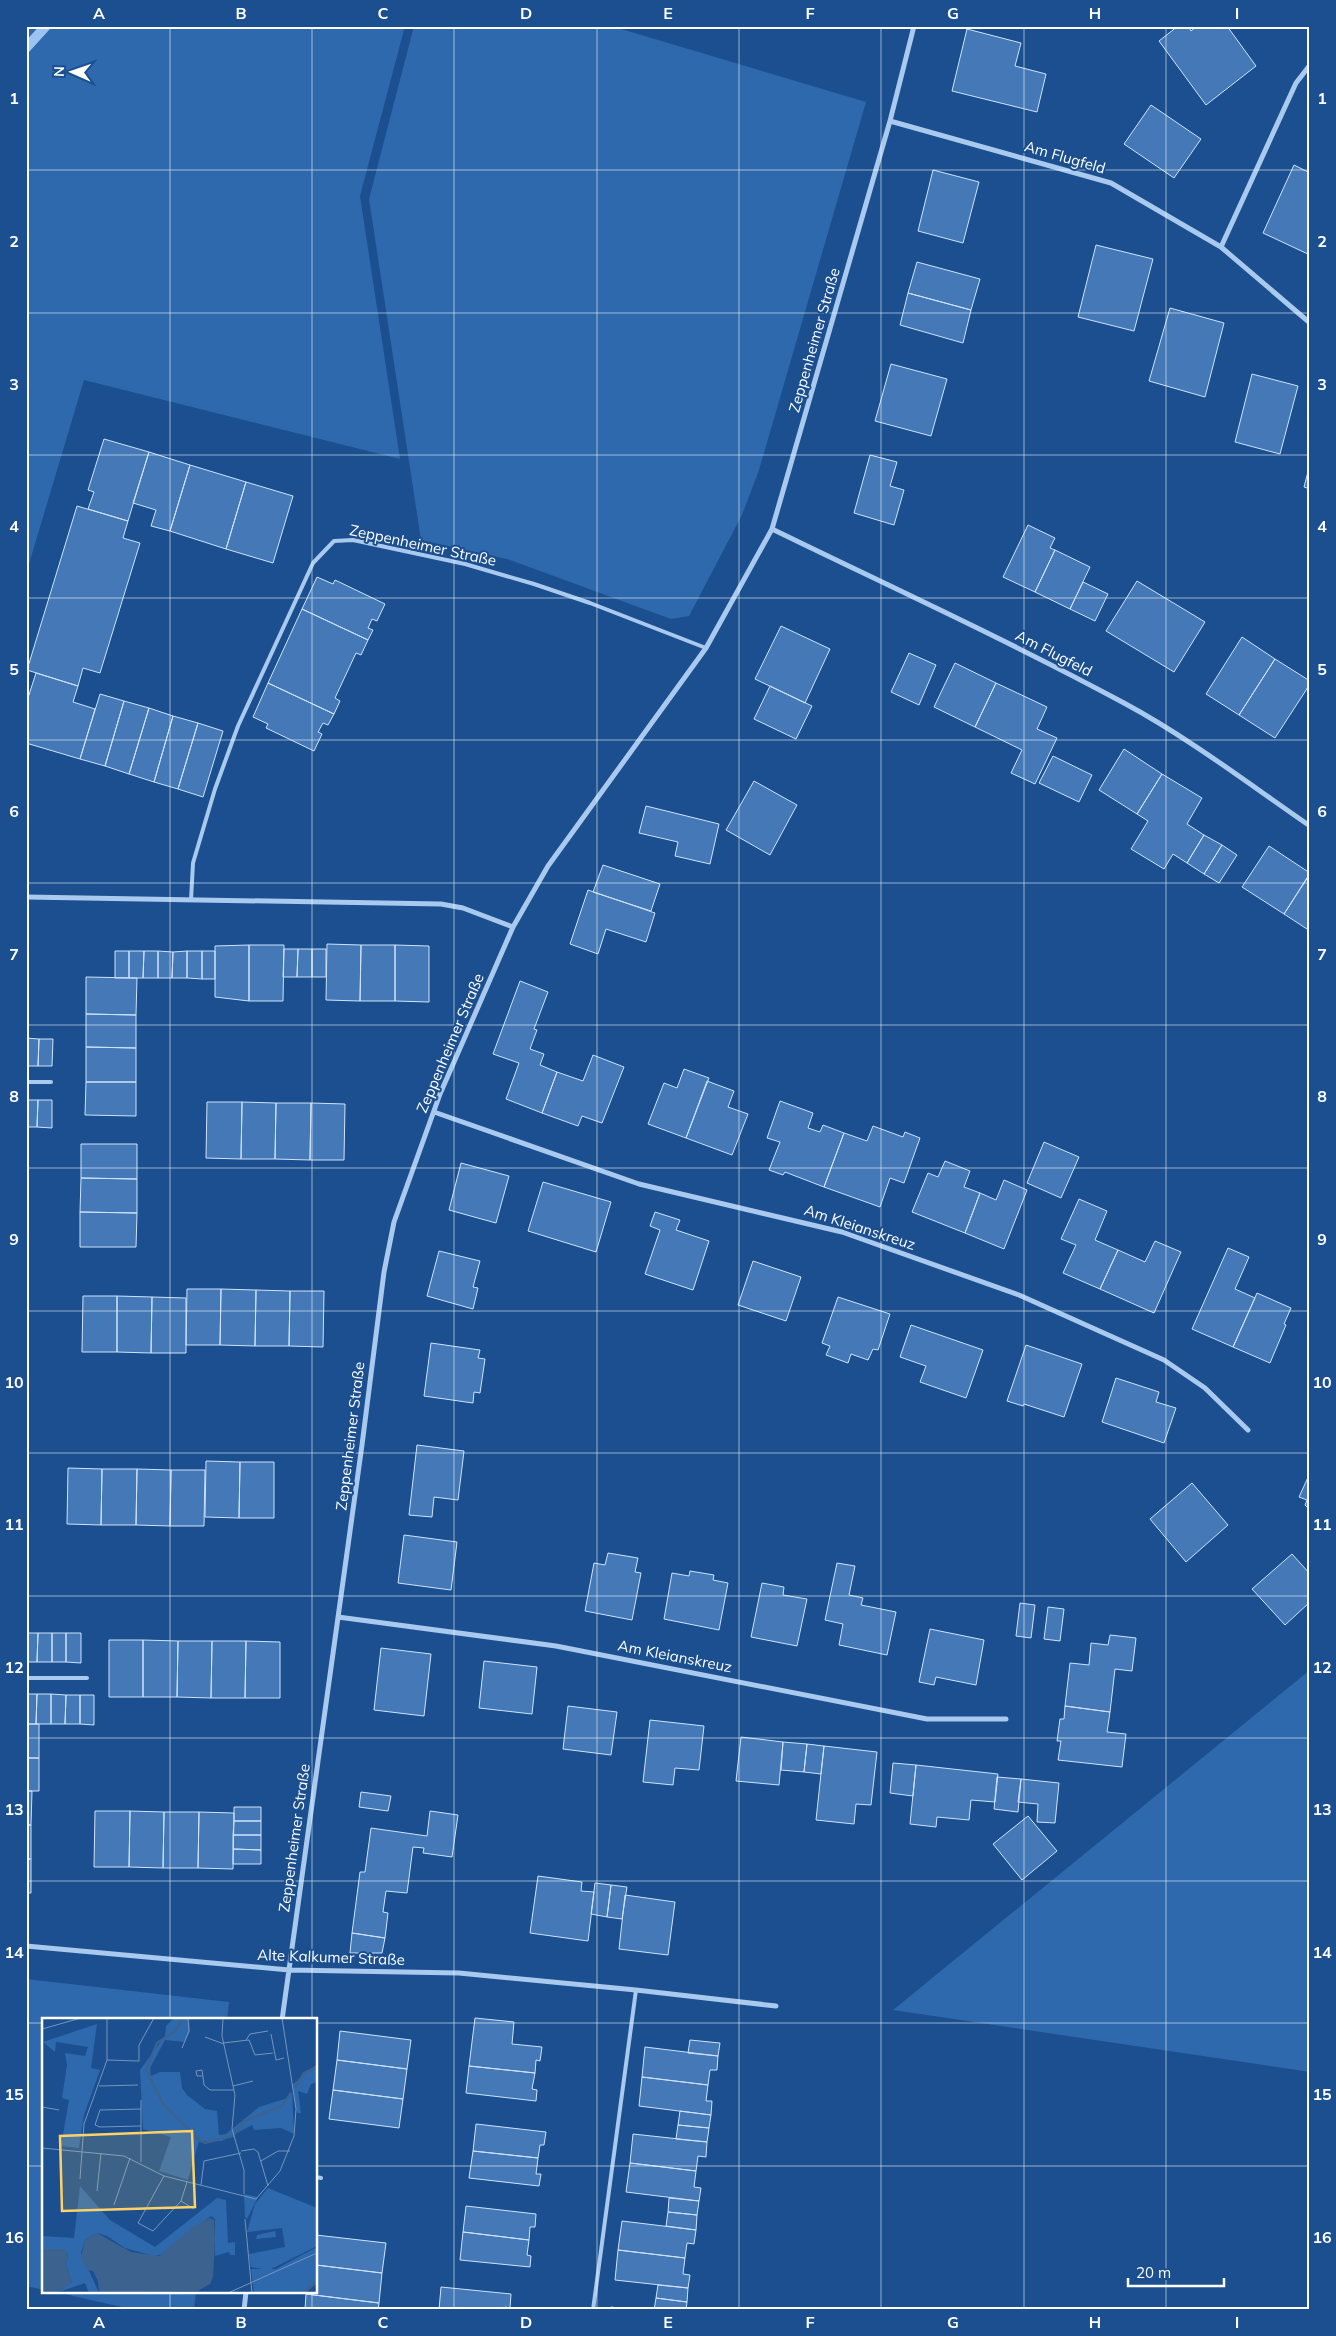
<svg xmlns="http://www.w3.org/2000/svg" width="1336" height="2336" viewBox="0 0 1336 2336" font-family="Mulish,sans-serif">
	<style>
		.green { fill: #2e69ad }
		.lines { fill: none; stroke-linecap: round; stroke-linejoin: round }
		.stream { stroke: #9cc4f0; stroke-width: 10 }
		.building { fill: #4478b7; stroke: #cfe3fa }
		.lane { stroke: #a9c9ee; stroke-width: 4 }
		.street { stroke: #a9c9ee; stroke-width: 5 }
		.grid { fill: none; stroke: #fff; stroke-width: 1; stroke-opacity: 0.55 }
		.labels { text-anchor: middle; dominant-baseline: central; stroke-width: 4; stroke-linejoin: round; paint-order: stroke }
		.street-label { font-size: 15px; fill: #fff; stroke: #1b4f8f }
		.inset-river { fill: none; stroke: #3c6290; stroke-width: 2.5 }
		.inset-road { fill: none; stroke: #7695bc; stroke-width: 1 }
		.view { fill: #ffd166; fill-opacity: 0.15; stroke: #ffd166; stroke-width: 2.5 }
		.inset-edge { fill: none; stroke: #fff; stroke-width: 2.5 }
		.neatline { fill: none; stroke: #fff; stroke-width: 2 }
		.grid-label { font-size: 16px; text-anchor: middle; font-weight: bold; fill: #fff }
	</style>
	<rect width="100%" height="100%" fill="#1b4f8f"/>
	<!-- green -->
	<path class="green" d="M26 26H405L360 196 400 459 84 380 26 574Z
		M414 26H611L866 102 759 470 742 515 689 616 671 619 507 559 421 540 369 199Z
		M1310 1670V2072L893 2010Z
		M26 1979 229 2002 227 2020H44V2290L26 2286Z
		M56 2292H196L194 2310H135Z"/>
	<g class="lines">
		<!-- stream -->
		<path class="stream" d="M26 48 46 26"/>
	</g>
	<!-- building -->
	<path class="building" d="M1178 26H1188L1191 31 1197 26H1227L1256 66 1206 105 1159 41Z
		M967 29 1021 43 1015 66 1046 74 1037 112 952 91Z
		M1151 105 1201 139 1174 178 1124 144Z
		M1294 165 1310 173V255L1263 233Z
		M933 170 979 182 963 243 918 231Z
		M1096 245 1153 259 1134 331 1078 317Z
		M917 262 980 279 971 310 908 293Z
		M908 293 971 310 963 343 900 325Z
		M1170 308 1224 323 1205 397 1149 381Z
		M891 364 947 379 931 436 875 421Z
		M1252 374 1298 386 1280 454 1235 442Z
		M104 439 149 452 128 521 88 509 94 492 88 490Z
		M149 452 190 465 170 531 151 526 156 510 133 503Z
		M870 455 897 462 890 486 904 490 894 525 854 513Z
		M1310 464V489L1304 487Z
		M190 465 246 482 226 549 170 531Z
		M246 482 293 496 273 563 226 549Z
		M77 506 128 521 123 538 140 543 100 673 83 668 78 686 27 670Z
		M1028 525 1055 538 1050 548 1055 550 1035 592 1003 577Z
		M1055 550 1090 567 1070 609 1035 592Z
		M317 577 333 584 335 580 385 604 377 621 372 619 368 628 373 630 368 640 302 609Z
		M1137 581 1205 622 1174 672 1106 631Z
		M1083 582 1108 594 1095 621 1070 609Z
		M302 609 368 640 361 655 356 653 335 698 340 701 334 714 268 683Z
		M781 626 830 649 805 703 755 679Z
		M1242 637 1275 659 1239 715 1206 694Z
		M909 653 936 665 919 705 891 692Z
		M1275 659 1310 681V684L1275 738 1239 715Z
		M955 663 996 683 975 727 934 707Z
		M36 673 78 686 73 702 95 709 80 759 26 743V704Z
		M268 683 334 714 328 725 323 723 318 732 322 734 314 751 266 728 268 724 253 717Z
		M996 683 1047 707 1037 729 1057 738 1035 784 1011 773 1022 750 975 727Z
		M770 686 812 706 796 739 754 719Z
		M100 694 124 701 105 766 80 759Z
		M124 701 149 708 129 774 105 766Z
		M149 708 173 716 154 782 129 774Z
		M173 716 198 723 178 789 154 782Z
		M198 723 223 731 203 797 178 789Z
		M1124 749 1162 774 1137 814 1099 790Z
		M1053 756 1092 775 1079 802 1039 783Z
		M1162 774 1202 798 1187 824 1204 835 1187 863 1173 854 1164 869 1131 849 1148 821 1137 814Z
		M754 781 797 805 770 855 726 830Z
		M646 806 719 824 710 864 675 856 678 842 639 833Z
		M1204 835 1222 845 1204 874 1187 863Z
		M1222 845 1237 855 1219 883 1204 874Z
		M1269 846 1310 873 1284 914 1242 887Z
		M603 865 660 884 651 911 593 892Z
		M1310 874V931L1284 914Z
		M588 890 655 913 646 942 606 929 598 954 570 944Z
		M327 944 361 945 360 1001 326 1000Z
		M249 945H284L283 1001H249Z
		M249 945V1001L215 997V946Z
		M361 945H395V1001H360Z
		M395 945 429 946V1002L395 1001Z
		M284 949H298L297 977H283Z
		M298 949H312V977H297Z
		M312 949H326V977H312Z
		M115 951H129V978H115Z
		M129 951H144L143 978H129Z
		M144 951H158V978H143Z
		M158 951 173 952 172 978H158Z
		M187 951V978H172L173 952Z
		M187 951H202V979L187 978Z
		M202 951H215V979H202Z
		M86 977 137 978 136 1015 86 1014Z
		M520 981 548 992 534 1029 537 1030 530 1049 544 1054 540 1065 557 1072 542 1113 506 1099 519 1063 493 1054Z
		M86 1014 136 1015V1048L86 1047Z
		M26 1038 39 1039 38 1066H26Z
		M39 1039H53L52 1066H38Z
		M86 1047 136 1048V1082H86Z
		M593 1055 624 1067 602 1123 582 1116 578 1126 542 1113 557 1072 583 1081Z
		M684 1069 709 1078 686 1138 648 1124 664 1083 677 1088Z
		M707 1081 734 1091 728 1107 748 1114 732 1155 686 1138Z
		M86 1082H136V1116L85 1115Z
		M26 1100H38L37 1127H26Z
		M38 1100H52V1128L37 1127Z
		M780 1101 813 1113 808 1128 820 1132 823 1125 844 1133 824 1187 785 1172 783 1175 769 1170 780 1142 767 1138Z
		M207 1102H242L241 1159 206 1158Z
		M242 1102 276 1103 275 1159H241Z
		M276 1103H311L310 1160 275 1159Z
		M311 1103 345 1104 344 1160H310Z
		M873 1126 903 1137 905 1132 920 1138 904 1183 890 1178 880 1207 824 1187 844 1133 867 1141Z
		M1044 1142 1079 1157 1061 1198 1027 1183Z
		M81 1144H137V1179L81 1178Z
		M945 1161 970 1171 964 1187 980 1193 965 1233 912 1212 928 1173 938 1177Z
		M461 1163 509 1176 496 1223 449 1210Z
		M81 1178 137 1179V1213L80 1212Z
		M1004 1180 1027 1190 1004 1249 965 1233 980 1193 996 1200Z
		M543 1182 611 1202 596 1252 528 1231Z
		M1079 1199 1107 1211 1095 1240 1118 1250 1100 1289 1063 1273 1076 1245 1061 1239Z
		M80 1212 137 1213 136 1247H80Z
		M655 1212 680 1220 676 1230 709 1241 693 1290 645 1274 660 1230 650 1226Z
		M1155 1241 1181 1252 1154 1313 1100 1289 1118 1250 1145 1262Z
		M1228 1248 1249 1257 1235 1289 1255 1298 1233 1347 1192 1329Z
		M439 1251 480 1261 473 1287 478 1288 473 1309 427 1296Z
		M753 1261 801 1277 786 1321 738 1305Z
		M187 1289H221L220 1345H186Z
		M221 1289 256 1290 255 1346 220 1345Z
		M256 1290 290 1291 289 1346H255Z
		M290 1291H324L323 1347 289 1346Z
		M1257 1293 1291 1308 1284 1324 1286 1325 1270 1363 1233 1347Z
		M83 1296H117V1352H82Z
		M117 1296 152 1297 151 1353 117 1352Z
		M152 1297 186 1298V1353H151Z
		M838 1297 890 1314 878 1350 873 1349 868 1360 851 1354 848 1363 826 1355 830 1346 822 1343Z
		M911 1325 983 1350 966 1398 920 1382 926 1366 900 1357Z
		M431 1343 480 1350 478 1358 485 1359 480 1393 474 1392 473 1403 424 1396Z
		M1026 1345 1082 1364 1064 1417 1024 1404 1023 1406 1007 1401Z
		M1116 1378 1159 1392 1156 1402 1176 1408 1164 1443 1102 1422Z
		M417 1445 464 1451 458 1500 434 1497 432 1517 409 1515Z
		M206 1461 240 1462 239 1518 205 1517Z
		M240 1462H274V1518H239Z
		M68 1468 102 1469 101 1525 67 1524Z
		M102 1469H137L136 1525H101Z
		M137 1469 171 1470 170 1526 136 1525Z
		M171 1470H205L204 1526H170Z
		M1310 1473V1510L1305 1505 1307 1500 1299 1497Z
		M1192 1483 1228 1525 1186 1562 1150 1519Z
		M404 1535 457 1542 451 1590 398 1583Z
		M608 1553 638 1558 635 1572 641 1573 632 1620 585 1611 594 1563 605 1565Z
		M1292 1554 1310 1574V1602L1285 1625 1252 1589Z
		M837 1563 855 1566 849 1595 863 1598 861 1605 896 1612 887 1655 839 1645 843 1624 825 1620Z
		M690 1571 714 1575 713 1580 728 1583 719 1630 664 1619 672 1573 689 1576Z
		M762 1583 784 1587 783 1595 807 1599 797 1646 751 1637Z
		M1020 1603 1035 1605 1031 1638 1016 1636Z
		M1048 1607 1064 1609 1060 1641 1044 1639Z
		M930 1629 984 1640 976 1685 936 1677 934 1685 919 1682Z
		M26 1633H38L37 1662H26Z
		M38 1633H52V1662H37Z
		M52 1633H66V1662H52Z
		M66 1633H81V1663L66 1662Z
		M1110 1635 1136 1638 1132 1671 1115 1669 1110 1712 1065 1706 1070 1663 1089 1665 1091 1643 1108 1645Z
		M109 1640H143V1697H109Z
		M143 1640 178 1641 177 1697H143Z
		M178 1641H212L211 1698 177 1697Z
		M212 1641H246L245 1698H211Z
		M246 1641 280 1642V1698H245Z
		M381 1648 431 1654 424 1716 374 1710Z
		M484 1661 537 1667 532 1714 479 1708Z
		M26 1694H37L36 1724H26Z
		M37 1694H51V1724H36Z
		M51 1694 66 1695 65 1724H51Z
		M66 1695H80V1724H65Z
		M80 1695H94V1725L80 1724Z
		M568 1706 617 1712 611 1755 563 1749Z
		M1065 1706 1110 1712 1107 1732 1126 1734 1122 1767 1058 1760 1061 1741H1057L1060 1719H1064Z
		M650 1720 704 1726 699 1770 675 1768 673 1785 643 1782Z
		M26 1724H39V1758H26Z
		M741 1737 783 1742 779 1785 736 1781Z
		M783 1742 807 1744 804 1772 781 1770Z
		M807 1744 824 1746 821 1774 804 1772Z
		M824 1746 877 1752 871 1805 856 1804 854 1824 816 1820Z
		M26 1758H39V1791H26Z
		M893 1763 916 1765 913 1796 890 1793Z
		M916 1765 998 1774 995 1802 971 1800 969 1820 937 1817 936 1827 910 1824Z
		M997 1777 1021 1779 1018 1812 994 1809Z
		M1021 1779 1059 1783 1055 1823 1037 1822 1038 1804 1018 1802Z
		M26 1791H32L31 1825H26Z
		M361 1792 391 1796 388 1811 359 1807Z
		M234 1807H261V1821H234Z
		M95 1811H130L129 1867H94Z
		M130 1811 164 1812 163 1868 129 1867Z
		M430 1811 458 1815 452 1857 423 1853 424 1848 413 1847 407 1893 386 1891 383 1912 388 1913 385 1938 352 1933 360 1872H365L371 1828 427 1836Z
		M164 1812H199L198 1868H163Z
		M199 1812 234 1813 233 1869 198 1868Z
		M1028 1816 1057 1851 1022 1880 993 1844Z
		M234 1821H261V1835H233Z
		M26 1825H31V1859H26Z
		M233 1835H261V1850L233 1849Z
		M233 1849 261 1850V1864H233Z
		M26 1859H31V1893H26Z
		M538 1876 582 1882 581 1891 594 1892 588 1941 530 1933Z
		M595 1883 611 1885 607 1917 591 1914Z
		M611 1885 627 1887 622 1919 607 1917Z
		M625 1895 675 1902 668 1955 619 1949Z
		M352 1933 385 1938 382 1953H350Z
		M475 2018 514 2022 512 2044 542 2047 540 2061 536 2060 535 2073 469 2066Z
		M340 2031 411 2040 407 2069 337 2060Z
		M690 2040 720 2043 718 2056 688 2053Z
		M645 2047 718 2056 717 2070H710L708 2085 642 2077Z
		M337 2060 407 2069 403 2099 333 2090Z
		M469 2066 535 2073 532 2089 537 2090 536 2101 466 2093Z
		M642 2077 708 2085 706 2101H712L711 2115 639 2106Z
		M333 2090 403 2099 399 2128 329 2119Z
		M680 2111 711 2115 709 2128 678 2125Z
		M476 2124 546 2132 544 2145H540L538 2158 473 2151Z
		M678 2125 709 2128 707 2142 676 2139Z
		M633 2134 707 2142 706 2157 698 2156 696 2171 630 2163Z
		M473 2151 538 2158 536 2174H541L539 2186 469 2178Z
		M630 2163 696 2171 694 2187 701 2188 699 2201 626 2192Z
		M669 2198 699 2201 697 2215 668 2212Z
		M466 2206 536 2214 535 2227H530L529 2240 463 2232Z
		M668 2212 697 2215 696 2230 666 2226Z
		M622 2221 696 2230 694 2244 687 2243 685 2258 618 2250Z
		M463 2232 529 2240 527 2255 531 2256 530 2267 460 2260Z
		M316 2235 386 2243 382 2273 316 2265Z
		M618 2250 685 2258 683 2274 690 2275 688 2288 615 2280Z
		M316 2265 382 2273 379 2303 306 2294 307 2292H316Z
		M658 2285 688 2288 687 2302 656 2298Z
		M441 2287 511 2294 510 2308 505 2307V2310H439Z
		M306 2294 379 2303 378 2310H305Z
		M656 2298 687 2302 686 2310H654Z
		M611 2307 633 2310H611Z"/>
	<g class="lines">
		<!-- lane -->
		<path class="lane" d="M191 900 193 863 215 789 238 726 313 563 334 541 353 540 465 564 534 584 590 603 706 648
			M26 1082H51
			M26 1678H87
			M316 2177 321 2178
			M593 2310 636 1990"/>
		<!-- street -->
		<path class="street" d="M890 121 1111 183 1221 247 1310 323
			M1221 247 1296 83 1310 65
			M772 529C889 586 1009 641 1124 703 1189 738 1249 784 1310 826
			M26 897 441 904 463 908 513 927
			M434 1112 639 1184 842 1232 1019 1295 1164 1360 1205 1388 1248 1430
			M338 1617 556 1646 927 1719H1006
			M26 1946 289 1970 459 1973 636 1990 776 2006
			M282 2020 362 1445 384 1272 394 1222 440 1094 513 927 548 866 706 648 772 529 890 121 914 26
			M244 2310 246 2292"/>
	</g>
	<!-- grid -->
	<path class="grid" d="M170 26V2020M312 26V2020M454 26V2310M597 26V2310M739 26V2310M881 26V2310M1024 26V2310M1166 26V2310M26 170H1310M26 313H1310M26 455H1310M26 598H1310M26 740H1310M26 883H1310M26 1025H1310M26 1168H1310M26 1311H1310M26 1453H1310M26 1596H1310M26 1738H1310M26 1881H1310M26 2023H44M316 2023H1310M26 2166H44M316 2166H1310M170 2292V2310M312 2292V2310"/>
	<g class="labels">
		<!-- street labels -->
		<g class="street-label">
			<text transform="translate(1065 157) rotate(16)">Am Flugfeld</text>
			<text transform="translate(814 340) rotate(-74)">Zeppenheimer Straße</text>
			<text transform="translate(423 545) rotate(12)">Zeppenheimer Straße</text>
			<text transform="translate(1054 653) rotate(27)">Am Flugfeld</text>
			<text transform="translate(450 1043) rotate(-67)">Zeppenheimer Straße</text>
			<text transform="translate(860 1227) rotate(18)">Am Kleianskreuz</text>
			<text transform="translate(350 1436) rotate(-83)">Zeppenheimer Straße</text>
			<text transform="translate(675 1656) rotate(11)">Am Kleianskreuz</text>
			<text transform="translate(294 1838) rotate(-82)">Zeppenheimer Straße</text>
			<text transform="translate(331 1957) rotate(2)">Alte Kalkumer Straße</text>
		</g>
	</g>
	<!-- overview -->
	<g transform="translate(42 2018)">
		<rect width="275" height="275" fill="#1b4f8f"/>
		<path d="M132 0H147L148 13 143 24 123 22 108 50 109 58 118 54H138L140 70 145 77 163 91 175 93 177 117 184 116 217 89 246 80 250 74 252 116 239 110 212 112 210 107 180 123H157L146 162 117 153 129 119 101 111 98 52 123 18 124 8ZM55 6 49 50 58 52 42 97 37 130 19 128 27 82 20 80 25 47 23 35 43 38 46 29 14 24 13 34 1 24ZM275 46V64L269 66 265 76 256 73 259 95H255L250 67ZM38 168 68 202 113 229 175 180 184 182 186 225 193 224V237H188L187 234 173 238V201L169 198 118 237 112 238 83 230 65 218 55 215 43 222 39 235 57 275H47L43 265 14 275 30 264 24 247 26 235 0 231V218L32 220ZM226 170 275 190V228L227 252 209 249 207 236 243 229 240 210 205 214 213 186ZM202 176 216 179 205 201 203 199ZM233 213 234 219 214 221 215 217ZM275 229V265L263 275H212L209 251H234Z" fill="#2e69ad"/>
		<path d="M168 200 172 202 173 222 171 259 168 266 156 273 57 275 56 263 51 253 45 252 39 239 43 222 55 215 89 234 117 238 152 208ZM22 231 26 235 24 247 30 264 14 275H0V231Z" fill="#3c6290"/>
		<path class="inset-river" d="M141 0 133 13 115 25 104 52 121 86 157 122 163 125 191 118 202 103 240 88 249 75M253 70 262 55 275 49M261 275 275 264"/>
		<path class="inset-road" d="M181 0 180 18 193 77 190 111 202 152V176M0 11 39 0M229 16 234 42 242 40M163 19 182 26M204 22 208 16 226 13M181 25 207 22 213 37 231 35M140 30 147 13 146 0M65 42 97 43V27L112 0M160 58H155L154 53 160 52 162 67 168 72H192M57 68 96 67M191 68 211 63M0 89 17 92M99 91 58 92 53 107 58 109 99 108M0 130 82 138 122 158 214 181 238 153 252 118 254 91 240 0M199 133 212 131 216 134 226 168M219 143 236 133H248M99 144V82M122 158 96 205 111 213 139 183 145 164M38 161 42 106 65 42V0M159 167 162 143 199 135M55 173 59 135M139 183 152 191M72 187 88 140M203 201 210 275M186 275 275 235"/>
		<path class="view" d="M150 113 153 189 20 193 18 118Z"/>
		<rect width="275" height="275" class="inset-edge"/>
	</g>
	<!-- border -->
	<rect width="1336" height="2336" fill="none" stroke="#1b4f8f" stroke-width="55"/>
	<!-- north arrow -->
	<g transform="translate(72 72) rotate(272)" stroke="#1b4f8f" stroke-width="4" paint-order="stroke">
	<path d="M0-4L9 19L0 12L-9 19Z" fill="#ffffff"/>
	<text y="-8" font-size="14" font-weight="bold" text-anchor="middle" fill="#ffffff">N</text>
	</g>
	<!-- scale -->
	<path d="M1128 2278v8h96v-8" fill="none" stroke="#ffffff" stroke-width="2.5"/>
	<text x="1136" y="2278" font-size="15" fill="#ffffff" stroke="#1b4f8f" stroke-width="4" paint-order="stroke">20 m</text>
	<rect x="28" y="28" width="1280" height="2280" class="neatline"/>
	<g class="grid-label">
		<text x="99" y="19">A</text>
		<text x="241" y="19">B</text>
		<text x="383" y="19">C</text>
		<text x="526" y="19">D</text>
		<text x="668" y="19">E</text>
		<text x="810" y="19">F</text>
		<text x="953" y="19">G</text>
		<text x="1095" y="19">H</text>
		<text x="1237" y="19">I</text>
		<text x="14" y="104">1</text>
		<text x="1322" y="104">1</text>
		<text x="14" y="247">2</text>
		<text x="1322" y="247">2</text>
		<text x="14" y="390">3</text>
		<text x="1322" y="390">3</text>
		<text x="14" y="532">4</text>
		<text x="1322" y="532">4</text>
		<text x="14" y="675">5</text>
		<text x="1322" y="675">5</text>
		<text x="14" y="817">6</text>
		<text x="1322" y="817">6</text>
		<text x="14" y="960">7</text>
		<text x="1322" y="960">7</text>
		<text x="14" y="1102">8</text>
		<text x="1322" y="1102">8</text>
		<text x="14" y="1245">9</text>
		<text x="1322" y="1245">9</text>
		<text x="14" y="1388">10</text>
		<text x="1322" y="1388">10</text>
		<text x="14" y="1530">11</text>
		<text x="1322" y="1530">11</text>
		<text x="14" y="1673">12</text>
		<text x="1322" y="1673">12</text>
		<text x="14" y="1815">13</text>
		<text x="1322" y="1815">13</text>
		<text x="14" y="1958">14</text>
		<text x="1322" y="1958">14</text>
		<text x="14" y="2100">15</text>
		<text x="1322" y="2100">15</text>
		<text x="14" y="2243">16</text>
		<text x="1322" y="2243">16</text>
		<text x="99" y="2328">A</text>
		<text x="241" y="2328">B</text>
		<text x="383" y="2328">C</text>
		<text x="526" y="2328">D</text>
		<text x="668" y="2328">E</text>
		<text x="810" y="2328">F</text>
		<text x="953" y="2328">G</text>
		<text x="1095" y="2328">H</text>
		<text x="1237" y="2328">I</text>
	</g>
</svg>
